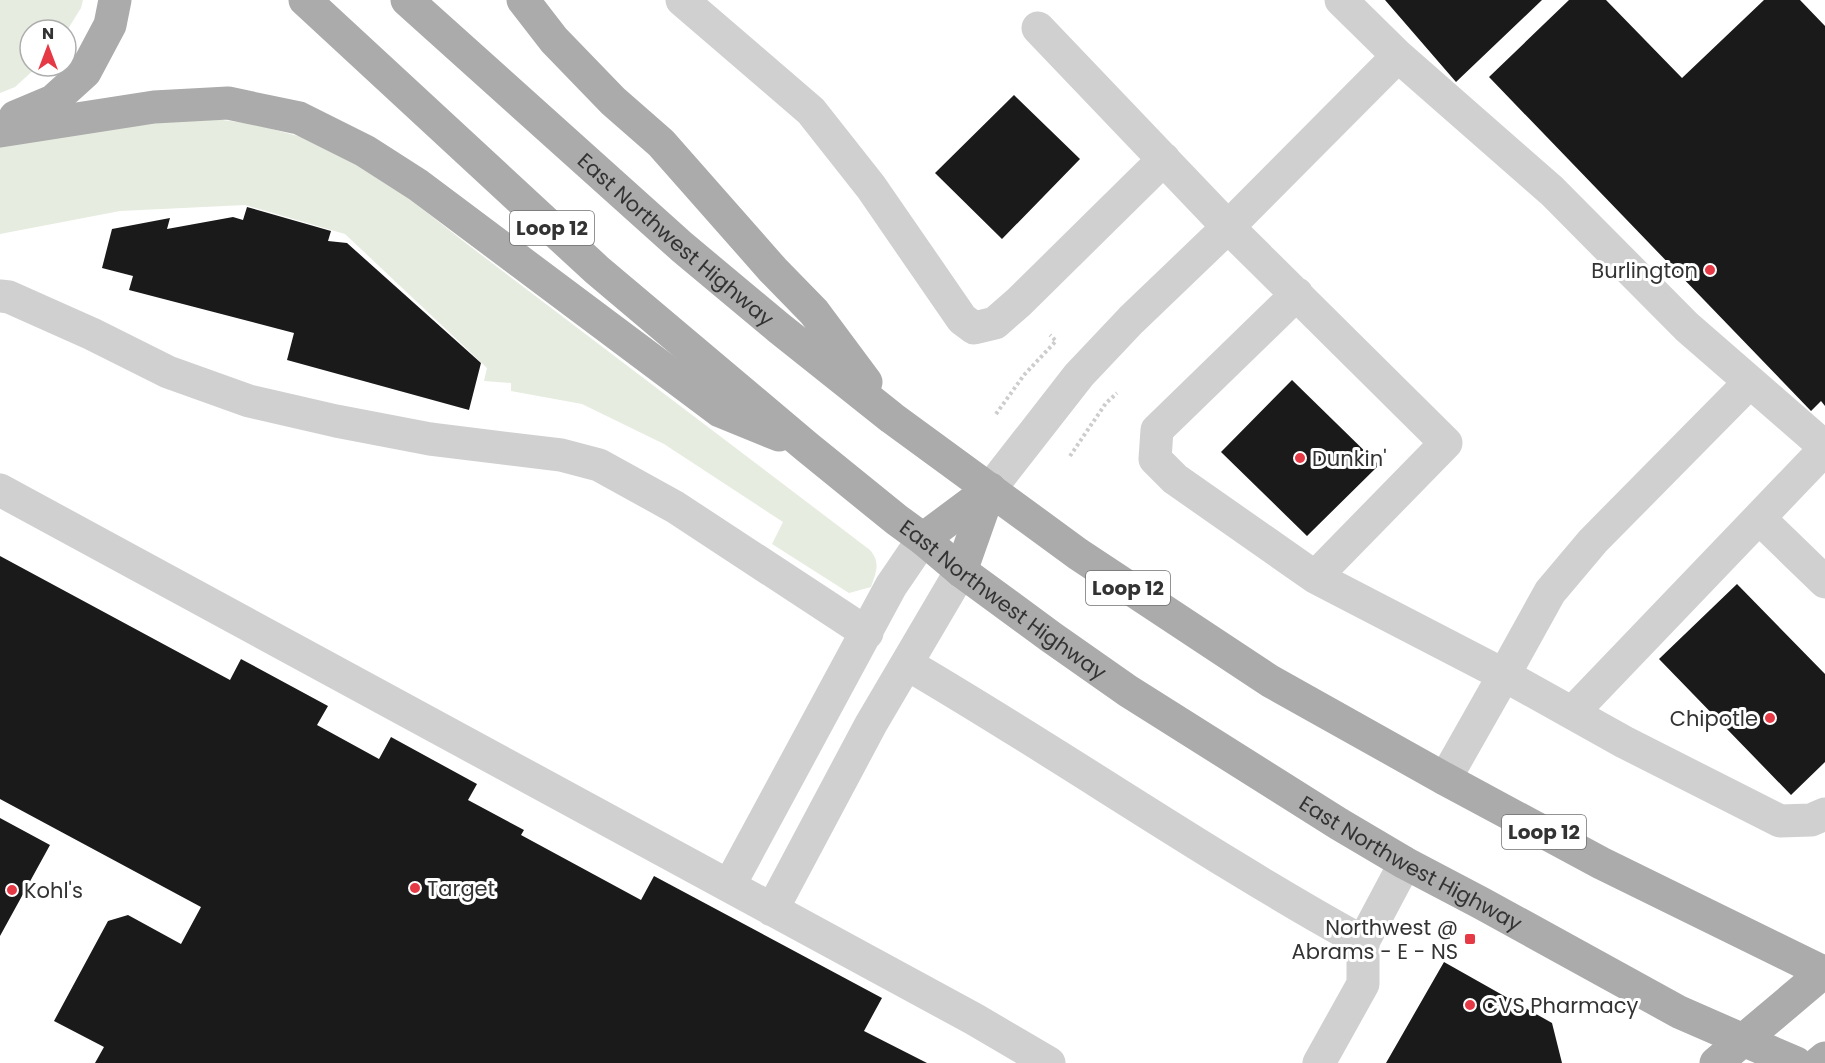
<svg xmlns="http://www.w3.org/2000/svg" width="1825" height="1063" viewBox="0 0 1825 1063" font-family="Poppins,sans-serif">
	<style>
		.green { fill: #e6ecdf }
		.building { fill: #1a1a1a }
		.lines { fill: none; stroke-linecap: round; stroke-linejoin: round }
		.path { stroke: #cdcdcd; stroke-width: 4; stroke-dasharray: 3 3; stroke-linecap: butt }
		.minor { stroke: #d0d0d0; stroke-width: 33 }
		.major { stroke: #ababab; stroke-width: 33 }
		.poi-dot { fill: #e63946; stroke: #fff; stroke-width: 2 }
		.labels { text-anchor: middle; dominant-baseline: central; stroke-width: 6; stroke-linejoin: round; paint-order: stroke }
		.shield { fill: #fff; stroke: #707070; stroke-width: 1.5 }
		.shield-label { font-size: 20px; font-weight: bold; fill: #333 }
		.street-label { font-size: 21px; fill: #333; stroke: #fff }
		.poi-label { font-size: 21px; fill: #333; stroke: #fff; text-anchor: start }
	</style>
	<rect width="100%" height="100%" fill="#fff"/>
	<!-- green -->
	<path class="green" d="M0 0H83L81 8 66 32V30H30V66H38L15 87 0 93Z
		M207 118 253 124 309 139 369 167 467 244 870 550C881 563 876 572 871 587L849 593 772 544 783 522 664 444 582 404 511 391V383L484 381 487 368 345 234 245 205 120 211 0 234V146L101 127Z"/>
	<!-- building -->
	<path class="building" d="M1385 0H1542L1456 82Z
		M1569 0H1606L1682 78 1764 0H1800L1825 26V406L1821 401 1811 411 1489 77Z
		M1014 95 1080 159 1002 239 935 173Z
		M247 207 331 231 328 241 347 243 481 363 469 410 287 360 294 333 129 290 133 276 102 268 112 229 170 218 167 229 233 217 243 220Z
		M1292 380 1379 465 1307 536 1221 452Z
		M0 556 230 680 241 659 328 706 317 725 379 759 391 737 477 784 468 800 524 830 521 835 641 900 654 876 882 998 864 1031 927 1063H95L104 1047 54 1021 108 921 128 915 181 944 201 907 0 799Z
		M1737 584 1825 674V762L1791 795 1659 659Z
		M0 818 50 845 0 936Z
		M1444 962 1552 1023 1562 1063H1386Z"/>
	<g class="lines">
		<!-- path -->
		<path class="path" d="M996 414 1024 375 1056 341 1050 335
			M1070 456 1106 403 1117 393"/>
		<!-- minor -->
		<path class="minor" d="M682 0 811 111 871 187 962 319 974 328 995 323 1019 302 1164 159
			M1341 0 1398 56 1552 191 1687 327 1825 447
			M1038 28 1228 227 1446 443 1315 577 1504 675 1445 779
			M1297 294 1157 430 1155 459 1175 479 1315 577
			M0 296 9 297 92 334 168 372 249 401 336 421 430 439 561 455 599 465 675 507 867 633
			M1750 382 1593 541 1550 592 1504 675 1624 742 1780 821 1811 820 1825 814
			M990 489 1079 375 1131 320 1228 227 1398 56
			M0 490 974 1019 1049 1063
			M1759 518 1825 582
			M907 664C1061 754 1207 856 1363 942L1405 863
			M1572 713 1825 449
			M729 886 891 586 923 539
			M772 910 871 724 961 571
			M1319 1063 1363 984V942"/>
		<!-- major -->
		<g class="major">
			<path id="s1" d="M305 0 597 270 807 447 897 520 923 539 961 571 1051 637 1128 691 1339 824 1405 863 1481 903 1679 1012 1796 1063"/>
			<path id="s2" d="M407 0 682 247 779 328 892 418 1078 554 1270 681 1445 779 1601 863 1825 973"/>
			<path d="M523 0 554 40 613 101 661 143 773 270 814 312 866 382"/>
			<path d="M15 117 53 101 85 72 110 25 115 0"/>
			<path d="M0 131 154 107 228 103 299 118 365 151 418 185 720 411 779 435"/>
			<path d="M923 539 990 489"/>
			<path d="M961 571 990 489"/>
			<path d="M1716 1063 1825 971"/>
			<path d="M1819 1063 1825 1058"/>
		</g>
	</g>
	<!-- markers -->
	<g class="poi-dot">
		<circle cx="1710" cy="270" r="6"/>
		<circle cx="1300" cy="458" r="6"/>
		<circle cx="1770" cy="718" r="6"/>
		<circle cx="415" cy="888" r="6"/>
		<circle cx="12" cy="890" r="6"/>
		<rect x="1464" y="933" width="12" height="12" rx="3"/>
		<circle cx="1470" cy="1005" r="6"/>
	</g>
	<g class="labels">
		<!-- shield labels -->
		<g class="shield">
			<rect x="510" y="211" width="84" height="34" rx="4.5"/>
			<rect x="1086" y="571" width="84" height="34" rx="4.5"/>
			<rect x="1502" y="815" width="84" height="34" rx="4.5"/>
		</g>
		<g class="shield-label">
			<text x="552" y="228">Loop 12</text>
			<text x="1128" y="588">Loop 12</text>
			<text x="1544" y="832">Loop 12</text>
		</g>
		<!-- street labels -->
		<g class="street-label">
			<text stroke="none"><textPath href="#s2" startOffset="360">East Northwest Highway</textPath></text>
			<text stroke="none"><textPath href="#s1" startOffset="921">East Northwest Highway</textPath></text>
			<text stroke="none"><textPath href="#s1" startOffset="1407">East Northwest Highway</textPath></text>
		</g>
		<!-- poi labels -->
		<g class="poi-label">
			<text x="1698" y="270" text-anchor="end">Burlington</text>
			<text x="1312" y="458">Dunkin'</text>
			<text x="1758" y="718" text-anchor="end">Chipotle</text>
			<text x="427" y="888">Target</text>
			<text x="24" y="890">Kohl's</text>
			<text x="1458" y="927" text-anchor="end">Northwest @<tspan x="1458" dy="24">Abrams - E - NS</tspan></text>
			<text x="1482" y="1005">CVS Pharmacy</text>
		</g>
	</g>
	<!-- north arrow -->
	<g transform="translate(48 48)"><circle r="28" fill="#ffffff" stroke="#adadad" stroke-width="1.5"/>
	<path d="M0-4.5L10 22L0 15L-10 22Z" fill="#e63946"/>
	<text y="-9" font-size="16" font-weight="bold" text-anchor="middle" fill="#333333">N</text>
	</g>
</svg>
